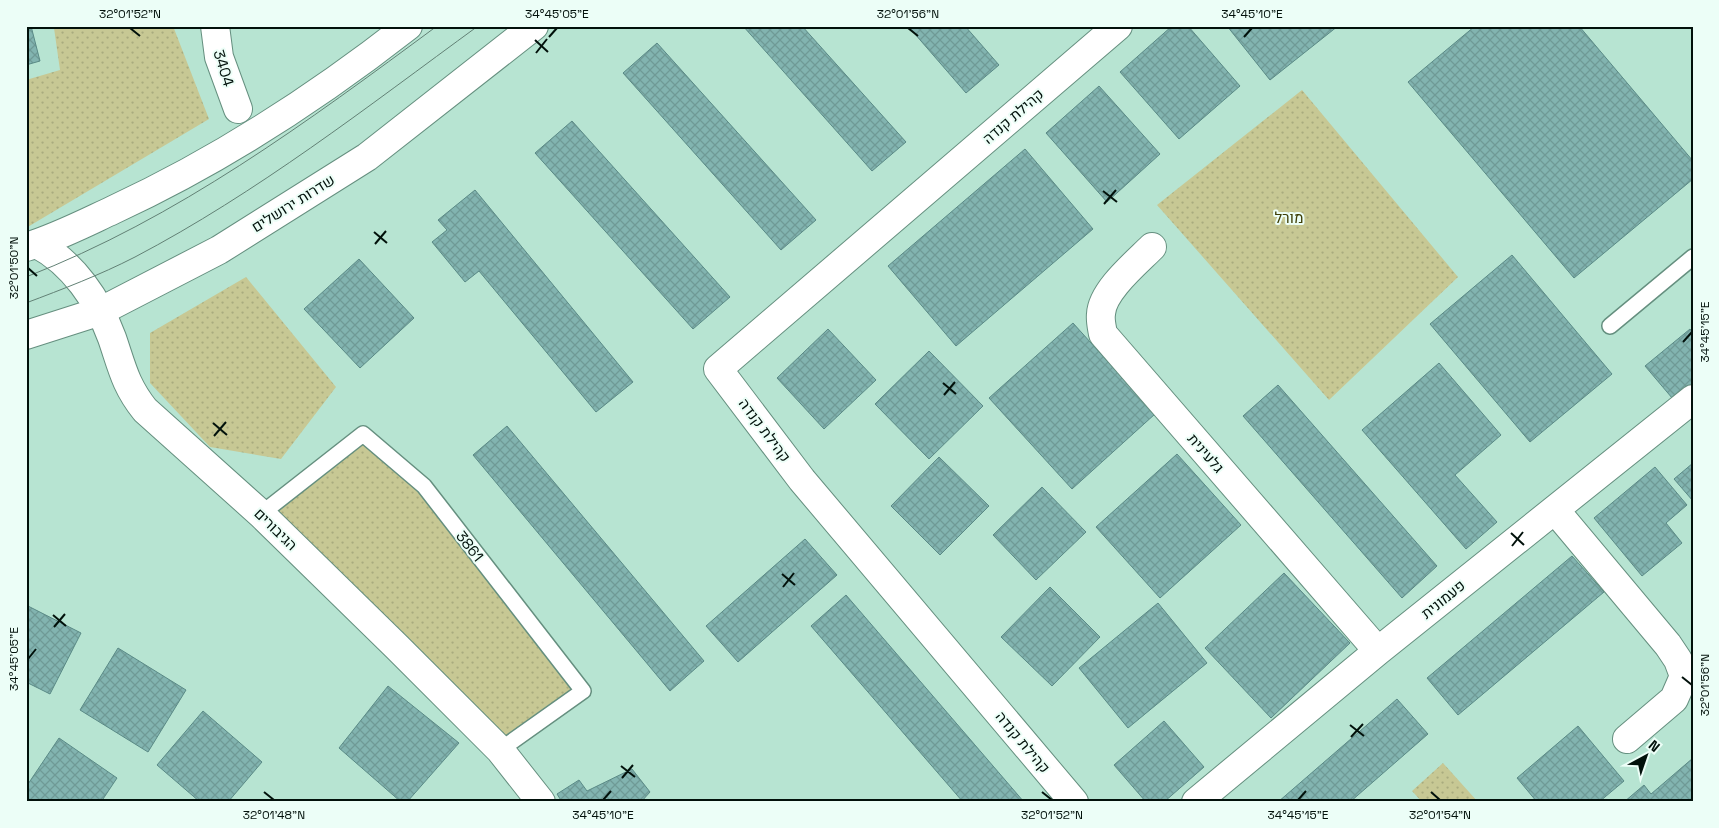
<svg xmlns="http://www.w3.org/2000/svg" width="1719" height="828" viewBox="0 0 1719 828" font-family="'Space Grotesk',Heebo,sans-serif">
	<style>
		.park { fill: url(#park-dots) }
		.building { fill: url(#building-cross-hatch); stroke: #5a8a86 }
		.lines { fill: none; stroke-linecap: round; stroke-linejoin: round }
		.service-casing { stroke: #658f7f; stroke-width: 18 }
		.minor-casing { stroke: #658f7f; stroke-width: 30 }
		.secondary-casing { stroke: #658f7f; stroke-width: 30 }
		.service { stroke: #fff; stroke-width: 15 }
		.minor { stroke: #fff; stroke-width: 28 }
		.secondary { stroke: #fff; stroke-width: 28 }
		.tram { stroke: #628175; stroke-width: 1 }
		.ticks { fill: none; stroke: #02110b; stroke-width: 2 }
		.labels { text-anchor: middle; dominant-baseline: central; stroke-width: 4; stroke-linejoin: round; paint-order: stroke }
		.street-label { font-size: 15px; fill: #02110b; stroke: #ecfef7 }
		.park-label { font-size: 15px; fill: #3d3d05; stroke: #ecfef7 }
		.neatline { fill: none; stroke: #02110b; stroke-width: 2 }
		.ticks-label { font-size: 12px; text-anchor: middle; fill: #02110b }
	</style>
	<defs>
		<pattern id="park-dots" width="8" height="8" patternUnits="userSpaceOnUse" patternTransform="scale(1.25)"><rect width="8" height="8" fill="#c7c894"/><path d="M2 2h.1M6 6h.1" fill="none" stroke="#a9ab7e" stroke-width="1.8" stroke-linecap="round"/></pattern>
		<pattern id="building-cross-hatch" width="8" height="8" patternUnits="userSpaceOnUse" patternTransform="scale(1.25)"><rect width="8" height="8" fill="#82b4b0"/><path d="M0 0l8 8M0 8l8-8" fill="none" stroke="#6f9a96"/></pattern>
	</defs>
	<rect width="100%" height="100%" fill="#b7e4d2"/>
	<!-- park -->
	<path class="park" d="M62 26H173L209 119 26 228V80L60 70 54 28Z
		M1302 90 1458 277 1329 400 1157 205Z
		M246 277 336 387 281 459 210 447 150 383V333Z
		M363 434 424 486 583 691 500 750 261 514Z
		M1443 763 1478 802H1422L1412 791Z"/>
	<!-- building -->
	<path class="building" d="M26 26H31L40 61 26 65Z
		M743 26H802L906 142 872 171Z
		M908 26H965L999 65 966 93Z
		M1172 26H1188L1240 86 1179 139 1120 72Z
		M1227 26H1338L1270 80Z
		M1475 26H1579L1693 161V179L1574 278 1408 82Z
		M657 43 816 220 781 250 623 73Z
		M1099 86 1160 154 1107 202 1046 133Z
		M572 121 730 297 693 329 535 153Z
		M1025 149 1093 229 956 346 888 266Z
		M475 190 633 382 596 412 479 271 465 282 432 242 447 230 438 220Z
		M1512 255 1612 374 1530 442 1430 324Z
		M359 259 414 318 360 368 304 309Z
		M1073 323 1155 414 1072 489 989 398Z
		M828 329 876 380 824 429 777 378Z
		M1690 329 1693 332V393L1678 405 1645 366Z
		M929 351 983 406 929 459 875 404Z
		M1439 363 1501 435 1455 475 1497 522 1466 549 1362 430Z
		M1278 385 1437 566 1402 598 1243 416Z
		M507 426 704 661 670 691 473 455Z
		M1177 454 1241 525 1160 598 1096 527Z
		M939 457 989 506 940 555 891 506Z
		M1693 463V501L1674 479Z
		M1655 467 1687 505 1666 523 1682 543 1642 576 1594 518Z
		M1042 487 1086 532 1036 580 993 535Z
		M805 539 837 575 738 662 706 626Z
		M1572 556 1604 592 1458 715 1427 678Z
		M1284 573 1350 643 1271 718 1205 648Z
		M1050 587 1100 637 1052 686 1001 637Z
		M846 595 1024 802H963L811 626Z
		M1158 603 1207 663 1128 728 1079 668Z
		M26 605 81 633 50 694 26 682Z
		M118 648 186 690 148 752 80 710Z
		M388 686 459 743 407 802H401L339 748Z
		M1397 699 1428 734 1350 802H1278Z
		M203 711 262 762 228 802H200L157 765Z
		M1164 721 1204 767 1164 802H1146L1114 765Z
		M1578 726 1624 781 1599 802H1537L1517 778Z
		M59 738 117 778 101 802H26V787Z
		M1693 758V802H1624L1644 785 1651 794Z
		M632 769 650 792 641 802H562L557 794 579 780 587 791Z"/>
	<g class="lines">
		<!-- service casing -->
		<g class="service-casing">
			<path id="service" d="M1610 326 1693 257
				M261 514 363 434 424 486 583 691 500 750"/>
		</g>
		<!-- minor casing -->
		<g class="minor-casing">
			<path id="minor" d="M215 26 219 57 238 109
				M37 244C73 263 98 300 112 338 122 367 125 385 145 410L261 514 397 647 500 750 541 802
				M1152 247C1136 263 1102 291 1101 314 1100 320 1102 328 1103 334L1378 651
				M1555 510 1668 645 1678 660 1684 676 1674 699 1627 739
				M1074 802 802 480 718 369 1118 26
				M1196 802 1378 651 1693 399"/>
		</g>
		<!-- secondary casing -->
		<g class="secondary-casing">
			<path id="secondary" d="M26 247C56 238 85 223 113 210 219 161 316 98 408 26
				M26 335 101 311 219 250 367 157 534 26"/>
		</g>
		<!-- service -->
		<use href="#service" class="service"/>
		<!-- minor -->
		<use href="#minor" class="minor"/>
		<!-- secondary -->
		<use href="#secondary" class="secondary"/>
		<!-- tram -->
		<path class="tram" d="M26 277C178 218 307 122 437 26
			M26 303C63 289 100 275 135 257 257 193 367 107 478 26"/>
	</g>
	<!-- ticks -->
	<path class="ticks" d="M130 28 140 36M908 28 918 36M549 37 557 28M1244 37 1252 28M535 40 548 52M536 53 547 39M1103 191 1117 202M1104 204 1116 190M374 232 387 243M375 244 386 231M28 268 37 276M1683 342 1692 332M943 383 956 394M944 395 955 382M213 423 227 435M214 436 226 422M1511 533 1524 545M1512 546 1523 532M782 574 795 585M783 587 794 573M53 615 66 626M54 627 65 614M28 659 36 649M1682 677 1692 685M1350 725 1364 736M1351 737 1363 724M621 766 635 777M622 778 633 765M264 792 274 800M1042 792 1052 800M1431 792 1440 800M603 800 611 791M1298 800 1306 791"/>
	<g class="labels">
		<!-- street labels -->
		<g class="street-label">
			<text transform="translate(224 68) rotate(73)">3404</text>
			<text transform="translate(1013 116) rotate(-41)">קהילת קנדה</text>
			<text transform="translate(293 203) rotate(-32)">שדרות ירושלים</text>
			<text transform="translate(765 430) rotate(53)">קהילת קנדה</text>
			<text transform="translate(1206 453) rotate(49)">גלעינית</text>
			<text transform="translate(276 529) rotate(44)">הגיבורים</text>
			<text transform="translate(470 546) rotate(52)">3861</text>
			<text transform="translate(1443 599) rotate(-39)">פעמונית</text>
			<text transform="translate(1023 742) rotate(50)">קהילת קנדה</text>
		</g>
		<!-- park labels -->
		<g class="park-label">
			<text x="1289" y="217">מורל</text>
		</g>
	</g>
	<!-- border -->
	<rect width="1719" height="828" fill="none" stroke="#ecfef7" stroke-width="55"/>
	<!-- north arrow -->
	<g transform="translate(1646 756) rotate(40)" stroke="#ecfef7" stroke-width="4" paint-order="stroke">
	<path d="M0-4L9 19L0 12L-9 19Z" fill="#02110b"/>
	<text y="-8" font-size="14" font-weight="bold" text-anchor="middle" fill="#02110b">N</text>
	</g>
	<rect x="28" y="28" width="1664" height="772" class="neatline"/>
	<g class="ticks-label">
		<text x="130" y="18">32°01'52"N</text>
		<text x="557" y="18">34°45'05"E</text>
		<text x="908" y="18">32°01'56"N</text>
		<text x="1252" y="18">34°45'10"E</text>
		<text transform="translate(14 268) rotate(-90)" y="4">32°01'50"N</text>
		<text transform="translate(1705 332) rotate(-90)" y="4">34°45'15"E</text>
		<text transform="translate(14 659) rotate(-90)" y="4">34°45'05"E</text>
		<text transform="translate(1705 685) rotate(-90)" y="4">32°01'56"N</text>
		<text x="274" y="819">32°01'48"N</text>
		<text x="603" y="819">34°45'10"E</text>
		<text x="1052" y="819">32°01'52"N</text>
		<text x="1298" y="819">34°45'15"E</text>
		<text x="1440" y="819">32°01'54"N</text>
	</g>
</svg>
